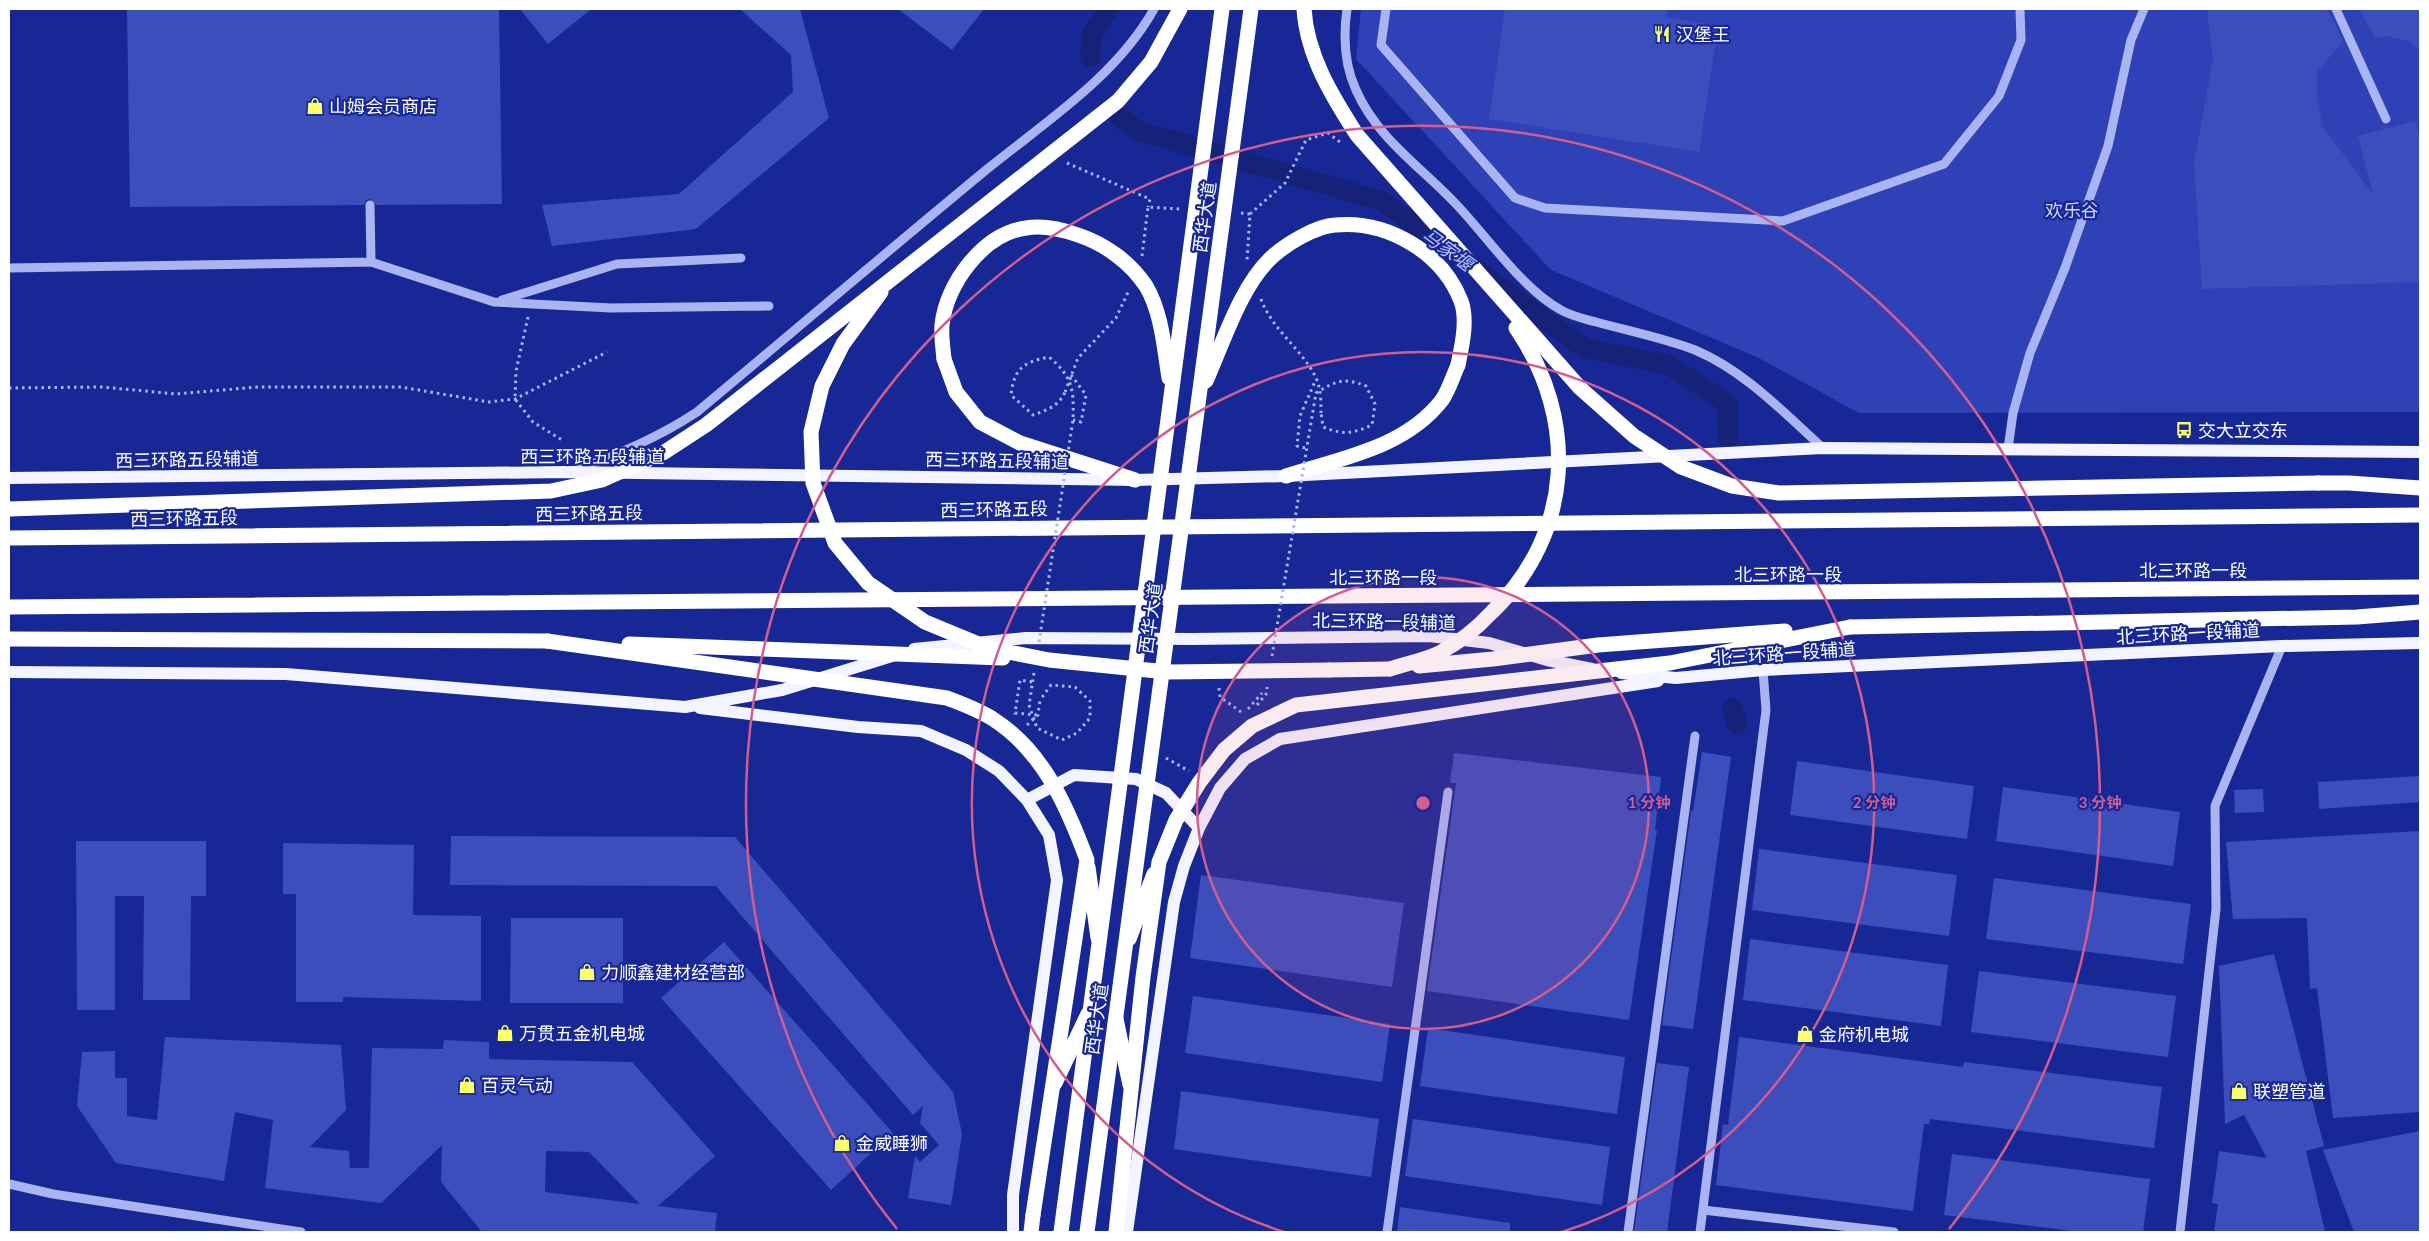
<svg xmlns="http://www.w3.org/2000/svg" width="2429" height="1241" viewBox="0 0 2429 1241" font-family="Lato,'Noto Sans SC',sans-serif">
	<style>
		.green { fill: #2e41b6 }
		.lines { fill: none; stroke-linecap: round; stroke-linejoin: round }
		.canal { stroke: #162278; stroke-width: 20 }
		.building { fill: #3c4ebc; fill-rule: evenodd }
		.path { stroke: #a9b4f1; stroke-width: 3; stroke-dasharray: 2.5 4; stroke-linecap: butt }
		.minor { stroke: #a9b4f1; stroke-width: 9 }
		.major { stroke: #f3f4ff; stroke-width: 12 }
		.highway { stroke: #fff; stroke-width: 15 }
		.path-bridge { stroke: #a9b4f1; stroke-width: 3; stroke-dasharray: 2.5 4; stroke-linecap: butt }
		.highway-bridge { stroke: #fff; stroke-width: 15 }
		.ring { fill: none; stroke: #d45d8c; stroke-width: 2.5 }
		.labels { text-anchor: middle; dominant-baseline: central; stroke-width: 4.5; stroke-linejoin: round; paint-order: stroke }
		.poi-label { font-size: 18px; fill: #fff; stroke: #172896; text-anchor: start }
		.park-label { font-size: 18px; fill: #d1d7fc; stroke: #172896 }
		.street-label { font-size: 18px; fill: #fff; stroke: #172896 }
		.water-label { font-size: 19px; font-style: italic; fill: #b6c0f8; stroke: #172896 }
		.centre { fill: #d45d8c; stroke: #172896; stroke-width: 2.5 }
		.ring-label { font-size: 15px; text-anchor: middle; font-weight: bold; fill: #d45d8c; stroke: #172896; stroke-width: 4.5; stroke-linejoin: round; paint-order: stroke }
	</style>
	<rect width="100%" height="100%" fill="#172896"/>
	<!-- green -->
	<path class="green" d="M1361 9H2420V412L1859 413 1757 357 1551 270 1356 59Z"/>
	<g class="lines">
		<!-- canal -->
		<path class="canal" d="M1090 57 1092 34 1110 9
			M1118 115 1136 130 1382 201 1584 348 1669 365 1727 403 1728 439
			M1732 707 1737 724"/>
	</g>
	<!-- building -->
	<path class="building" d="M127 9H499L502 204 376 205 370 199 366 200 364 205 130 207Z
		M520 9H591L548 44Z
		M740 9H800L829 118 696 229 552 246 542 205 679 194 793 92 791 55Z
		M898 9H984L952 50Z
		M1505 9H1667L1666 17 1718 26 1699 152 1489 119Z
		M2207 9H2327L2343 41 2317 72V96L2323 127 2373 194 2358 136 2415 121 2420 137V282L2202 289 2194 163 2213 59Z
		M2359 9H2420V50L2409 41 2386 36 2375 38Z
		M1702 752 1731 757 1693 1029 1662 1025 1691 811H1693Z
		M1454 753 1661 777 1655 830H1657L1629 1020 1427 991 1456 783H1450Z
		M1797 761 1974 786 1967 839 1790 815Z
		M2420 776V802L2319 809 2318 782Z
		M2003 787 2180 812 2173 866 1996 841Z
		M2263 789 2264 812 2235 813 2234 790Z
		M2420 831V1112L2333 1118 2317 988 2310 989 2307 918 2233 919 2226 842Z
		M451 836 735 837 953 1092 962 1134 951 1205 908 1198 915 1156 920 1162 939 1145 920 1123 923 1106 913 1115 716 886 450 885Z
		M76 841H206V896H191L190 1000H143L144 896H115V1010H77Z
		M283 843 414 845 413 915 481 916V1001L343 997V1002H296V894H283Z
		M1759 849 1957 875 1949 936 1752 910Z
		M1201 875 1404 903 1392 987 1190 958Z
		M1994 878 2191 904 2183 964 1986 939Z
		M511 918H623V1003H510Z
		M1750 939 1948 965 1941 1026 1743 1000Z
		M724 942 893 1133 831 1190 661 998Z
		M2274 954 2324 1146 2306 1151 2325 1232H2214L2218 1204 2212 1203 2219 1151 2267 1158 2244 1115 2225 1124 2219 966Z
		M1979 971 2176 996 2168 1057 1971 1032Z
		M1193 996 1390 1024 1382 1082 1185 1053Z
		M1428 1028 1625 1057 1617 1114 1420 1086Z
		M165 1037 341 1045 346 1110 310 1147 349 1151 350 1168H369L372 1048 443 1049 444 1040 489 1042V1059L632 1062 715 1156 658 1206 717 1213 715 1232H482L441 1182 442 1145 381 1203 265 1188 273 1120 235 1112 224 1181 116 1163 77 1106 82 1052 115 1051V1078H127V1116L157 1120ZM546 1151 589 1152 640 1204 545 1192Z
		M1739 1037 1963 1067 1964 1062 2162 1087 2154 1148 1930 1119 1929 1124H1924L1913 1211 1716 1185 1723 1124 1728 1125Z
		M1657 1063 1689 1067 1667 1232H1634Z
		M1181 1091 1379 1119 1371 1177 1174 1149Z
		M1413 1119 1610 1147 1602 1205 1405 1176Z
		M2420 1131V1230L2414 1232H2354L2323 1150Z
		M1952 1154 2150 1179 2143 1232H2080L1944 1215Z
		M1400 1207 1510 1223V1232H1397Z"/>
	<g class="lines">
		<!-- path -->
		<path class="path" d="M1067 163 1150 199 1148 207
			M1241 213 1250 214 1247 261
			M1250 214 1285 183 1306 140 1328 133 1340 142
			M1142 256 1148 207 1180 209
			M1261 299C1272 330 1303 350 1316 378 1321 388 1321 402 1321 413
			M528 317 516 371 515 399 533 422 562 440
			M1071 375 1086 395 1081 422 1073 420
			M9 388 102 387 176 394 257 387H401L489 402 515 399 607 352
			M1065 392 1078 358 1116 318 1129 290
			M1305 448 1297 446 1300 416 1316 379
			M1032 682 1020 680 1015 713 1037 715
			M1248 709 1262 693
			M1027 725 1038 715 1040 700
			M1166 758 1189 771"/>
		<!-- minor -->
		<path class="minor" d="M1347 9C1343 37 1344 64 1356 90 1377 138 1420 166 1455 203 1486 235 1522 289 1561 310 1571 316 1585 319 1596 322 1629 331 1664 338 1695 350 1745 371 1784 413 1823 448
			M1386 9 1381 45 1515 198 1545 208 1783 221 1944 164 1999 96 2021 40 2020 9
			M2336 9 2386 119
			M370 205 371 262
			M9 268 371 262 494 302 611 308 769 306
			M502 300 617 264 741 258
			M2008 449 2013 413 2030 353 2065 268 2108 146 2131 40 2144 9
			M575 470C620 453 656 439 697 412 793 332 889 250 986 170 1045 122 1116 77 1154 9
			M9 1184 53 1194 301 1232
			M1703 1210 1894 1232
			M1387 1232 1448 792
			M1628 1232 1695 736
			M1700 1232 1766 710 1763 670
			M2180 1232 2216 909 2215 806 2282 646"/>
		<!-- major -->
		<path class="major" d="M9 478 567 472 1135 480 1286 476 1823 448 2420 452
			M914 649 1026 638 1193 639 1429 636 1489 643 1547 660 1592 669
			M9 672 286 674 685 707 782 690 892 656
			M1621 673 1676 678 1763 670 2282 646 2420 643
			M700 708 858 727 921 731 966 750 999 771 1027 800 1049 835 1057 880 1013 1195V1232
			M1027 800 1074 775 1136 779 1166 793 1199 828
			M1127 1232 1174 902 1184 866 1199 828 1220 788 1245 759 1280 739 1658 681"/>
		<!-- highway -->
		<path class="highway" d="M944 359 956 392 980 422 1020 443 1135 480
			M1286 476C1341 458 1405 448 1442 400 1449 390 1453 376 1458 365
			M2318 483H2349L2420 488
			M9 538 2420 515
			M9 607 2420 587
			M1850 627 2357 617 2420 612
			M9 639 547 641
			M1329 670 1390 669
			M1088 867 1098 938
			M1129 939 1154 874
			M1116 1019 1130 1085
			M1055 1083 1088 1014
			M1031 1232 1033 1215"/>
		<!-- path-bridge -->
		<path class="path-bridge" d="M1039 642 1073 420C1074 390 1073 377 1049 357 1024 362 1014 368 1011 395L1033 415C1047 410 1059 406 1065 392
			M1272 656 1316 393C1336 381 1343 377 1366 386L1375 404 1372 425C1352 434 1344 435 1323 427L1321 413
			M1034 673 1029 705 1037 728 1062 740 1077 733 1090 718V701L1075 687 1051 685 1040 700
			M1219 688 1220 697 1241 712
			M1257 705 1267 693V687"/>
		<!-- highway-bridge -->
		<path class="highway-bridge" d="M1304 9C1307 56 1332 96 1357 135L1580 388 1634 436 1681 467 1732 486 1779 493 2318 483
			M881 292 843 344 822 386 811 432 813 483 835 543 868 583 925 622 988 648 1049 660 1167 672 1329 670
			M944 359C943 348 941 336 942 325 946 284 983 234 1026 228 1043 225 1061 229 1078 235 1105 244 1130 262 1146 286 1162 313 1164 348 1169 378
			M1206 381C1223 343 1241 285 1272 257 1286 244 1316 226 1335 225 1387 220 1442 252 1461 301 1468 320 1462 345 1458 365
			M9 509 551 491 602 480 663 453 706 425 1118 101 1151 62 1180 9
			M547 641 947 698C962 704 979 710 993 719 1043 751 1067 806 1087 860L1033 1215
			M629 644 1003 658
			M1419 666 1493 659 1598 645 1785 631
			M1390 669C1407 663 1426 660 1441 652 1460 642 1478 627 1492 612 1573 534 1579 420 1516 328
			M1061 1232 1222 9
			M1087 1232 1251 9
			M1116 1232 1143 977 1159 862 1176 820 1199 783 1224 750 1252 726 1296 705 1670 663 1850 627"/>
	</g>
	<!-- distance rings -->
	<circle cx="1423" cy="803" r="226" fill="#d45d8c" fill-opacity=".12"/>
	<g class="ring">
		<circle cx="1423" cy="803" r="226"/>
		<path d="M1284 1232A451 451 0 1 1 1562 1232"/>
		<path d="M897 1229A677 677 0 1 1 1949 1229"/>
	</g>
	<!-- icons -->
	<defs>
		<g id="restaurant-bare" transform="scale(1.35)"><path d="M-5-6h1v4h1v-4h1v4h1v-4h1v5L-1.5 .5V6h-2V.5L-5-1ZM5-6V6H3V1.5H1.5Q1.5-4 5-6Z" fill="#fcff69" stroke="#172896" stroke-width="2.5" paint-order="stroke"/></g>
		<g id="shop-bare" transform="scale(1.35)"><path d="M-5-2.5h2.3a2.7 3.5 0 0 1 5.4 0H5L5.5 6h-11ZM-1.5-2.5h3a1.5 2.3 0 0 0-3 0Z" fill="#fcff69" stroke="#172896" stroke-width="2.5" paint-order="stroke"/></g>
		<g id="bus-bare" transform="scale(1.35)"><path d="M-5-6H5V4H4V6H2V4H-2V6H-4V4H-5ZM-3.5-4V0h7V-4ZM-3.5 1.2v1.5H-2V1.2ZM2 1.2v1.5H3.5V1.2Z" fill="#fcff69" stroke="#172896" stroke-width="2.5" paint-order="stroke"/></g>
	</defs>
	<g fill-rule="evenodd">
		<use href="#restaurant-bare" x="1662" y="34"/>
		<use href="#shop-bare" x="315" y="106"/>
		<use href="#bus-bare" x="2184" y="430"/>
		<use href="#shop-bare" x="587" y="972"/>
		<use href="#shop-bare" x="505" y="1033"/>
		<use href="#shop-bare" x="1805" y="1034"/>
		<use href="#shop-bare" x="467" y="1085"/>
		<use href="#shop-bare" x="2239" y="1091"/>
		<use href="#shop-bare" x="842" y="1143"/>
	</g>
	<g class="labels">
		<!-- poi labels -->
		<g class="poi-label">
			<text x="1676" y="34">汉堡王</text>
			<text x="329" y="106">山姆会员商店</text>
			<text x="2198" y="430">交大立交东</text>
			<text x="601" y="972">力顺鑫建材经营部</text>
			<text x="519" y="1033">万贯五金机电城</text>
			<text x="1819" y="1034">金府机电城</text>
			<text x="481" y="1085">百灵气动</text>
			<text x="2253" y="1091">联塑管道</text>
			<text x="856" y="1143">金威睡狮</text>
		</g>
		<!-- park labels -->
		<g class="park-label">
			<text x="2072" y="210">欢乐谷</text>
		</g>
		<!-- street labels -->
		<g class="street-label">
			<text transform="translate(1204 217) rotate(-82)">西华大道</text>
			<text x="592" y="456">西三环路五段辅道</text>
			<text transform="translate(187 459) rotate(-1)">西三环路五段辅道</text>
			<text transform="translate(997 460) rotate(1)">西三环路五段辅道</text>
			<text transform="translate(994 509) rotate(-1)">西三环路五段</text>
			<text transform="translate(589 513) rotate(-1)">西三环路五段</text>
			<text transform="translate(184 518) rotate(-1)">西三环路五段</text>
			<text x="2193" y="570">北三环路一段</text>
			<text x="1788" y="574">北三环路一段</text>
			<text x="1383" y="577">北三环路一段</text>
			<text transform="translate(1150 618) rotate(-82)">西华大道</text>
			<text transform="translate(1384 621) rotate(1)">北三环路一段辅道</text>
			<text transform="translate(2188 633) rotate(-3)">北三环路一段辅道</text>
			<text transform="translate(1784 653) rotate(-4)">北三环路一段辅道</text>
			<text transform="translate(1096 1019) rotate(-82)">西华大道</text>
		</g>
		<!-- water labels -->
		<g class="water-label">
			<text transform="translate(1448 249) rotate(36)">马家堰</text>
		</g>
	</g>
	<circle cx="1423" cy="803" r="8" class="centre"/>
	<g class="ring-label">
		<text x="1649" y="808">1 分钟</text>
		<text x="1874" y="808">2 分钟</text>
		<text x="2100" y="808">3 分钟</text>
	</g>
	<!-- border -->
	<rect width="2429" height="1241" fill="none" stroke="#ffffff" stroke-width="20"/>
</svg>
